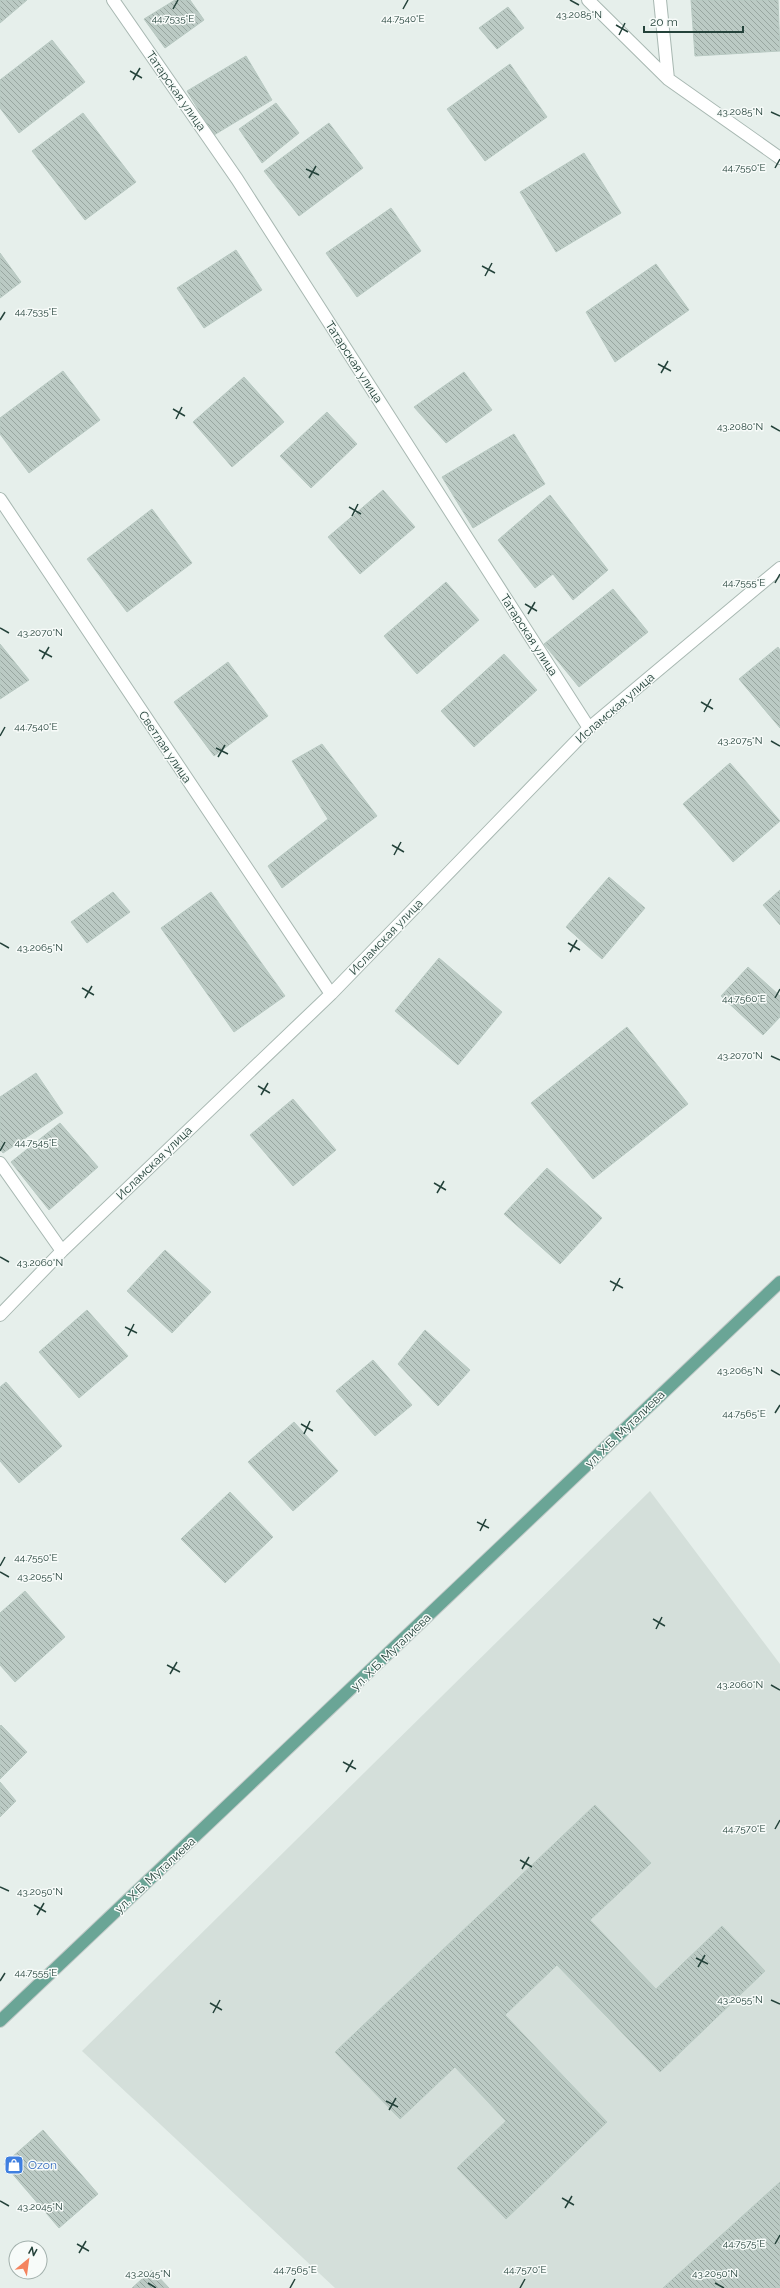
<svg xmlns="http://www.w3.org/2000/svg" width="780" height="2288" viewBox="0 0 780 2288" font-family="Raleway,sans-serif">
	<style>
		.built { fill: #d4dfda }
		.building { fill: url(#building-back-hatch); stroke: #b8c9c2 }
		.lines { fill: none; stroke-linecap: round; stroke-linejoin: round }
		.minor-casing { stroke: #a8b8b2; stroke-width: 14 }
		.primary-casing { stroke: #c2cac8; stroke-width: 14 }
		.minor { stroke: #fff; stroke-width: 12 }
		.primary { stroke: #6aa596; stroke-width: 12 }
		.ticks { fill: none; stroke: #24423a; stroke-width: 1.5 }
		.labels { text-anchor: middle; dominant-baseline: central; stroke-width: 3; stroke-linejoin: round; paint-order: stroke }
		.street-label { font-size: 12px; fill: #24423a; stroke: #f7fbf9 }
		.shop-label { font-size: 12px; fill: #366cbe; stroke: #f7fbf9; text-anchor: start }
		.ticks-label { font-size: 10px; text-anchor: middle; fill: #24423a; stroke: #f7fbf9; stroke-width: 3; stroke-linejoin: round; paint-order: stroke }
	</style>
	<defs>
		<pattern id="building-back-hatch" width="6" height="6" patternUnits="userSpaceOnUse"><rect width="6" height="6" fill="#bbcac4"/><path d="M-1 5l2 2M0 0l6 6M5-1l2 2" fill="none" stroke="#98a6a0"/></pattern>
	</defs>
	<rect width="100%" height="100%" fill="#e6efeb"/>
	<!-- built -->
	<path class="built" d="M650 1491 780 1664V2288H335L82 2051Z"/>
	<!-- building -->
	<path class="building" d="M0 0H27L0 23Z
		M175 0H190L204 20 165 48 144 19Z
		M691 0H778L780 51 695 56Z
		M508 7 524 28 497 49 479 28Z
		M52 40 85 82 19 133 0 108V80Z
		M246 56 272 100 214 135 187 91Z
		M510 64 547 117 485 161 447 109Z
		M276 103 299 133 262 163 239 129Z
		M83 113 136 182 85 220 32 151Z
		M329 123 363 168 299 216 264 171Z
		M584 153 621 213 556 252 520 192Z
		M391 208 421 251 357 297 326 253Z
		M236 250 262 290 204 328 177 288Z
		M0 253 21 282 0 298Z
		M656 264 689 310 615 362 586 312Z
		M63 371 100 420 29 473 0 434V418Z
		M464 372 492 410 446 443 414 407Z
		M244 377 284 422 232 467 193 422Z
		M327 412 357 444 311 488 280 456Z
		M514 434 545 484 473 528 442 477Z
		M383 490 415 527 360 574 328 537Z
		M550 495 608 570 573 600 553 574 535 588 498 540Z
		M152 509 192 563 127 612 87 559Z
		M446 582 479 620 417 674 384 636Z
		M613 589 648 632 579 687 544 644Z
		M0 644 29 680 0 699Z
		M778 647 780 650V728L739 679Z
		M504 654 537 690 474 747 441 711Z
		M228 662 268 716 214 756 174 702Z
		M322 744 377 816 282 888 268 866 328 819 292 761Z
		M730 763 780 821 733 862 683 804Z
		M609 877 645 908 602 959 566 927Z
		M780 890V925L763 905Z
		M113 892 130 912 87 943 71 922Z
		M211 892 285 996 234 1032 161 928Z
		M439 958 502 1012 458 1065 395 1011Z
		M748 967 780 996V1017L763 1035 721 996Z
		M627 1027 688 1104 593 1179 531 1103Z
		M36 1073 63 1113 3 1153 0 1149V1097Z
		M293 1099 336 1150 293 1186 250 1135Z
		M60 1123 98 1167 49 1210 11 1162Z
		M547 1168 602 1218 560 1264 504 1214Z
		M165 1250 211 1292 172 1333 127 1291Z
		M87 1310 128 1356 79 1398 39 1352Z
		M425 1330 470 1370 438 1406 398 1364Z
		M373 1360 412 1405 375 1436 336 1391Z
		M6 1382 62 1446 19 1483 0 1461V1387Z
		M294 1422 338 1471 293 1511 248 1462Z
		M230 1492 273 1537 225 1583 181 1539Z
		M25 1591 65 1637 15 1682 0 1665V1613Z
		M1 1725 27 1752 0 1779V1726Z
		M0 1782 16 1801 0 1817Z
		M595 1805 651 1863 590 1920 656 1989 722 1926 765 1971 660 2072 557 1965 505 2015 607 2122 506 2219 457 2168 506 2121 455 2067 400 2119 335 2052Z
		M43 2130 98 2194 59 2228 4 2164Z
		M780 2182V2288H663Z
		M152 2270 169 2288H132Z"/>
	<g class="lines">
		<!-- minor casing -->
		<g class="minor-casing">
			<path id="minor" d="M113 0 237 179 589 728
				M588 0 668 79 780 158
				M660 0 668 79
				M0 499 331 994
				M0 1163 62 1251
				M0 1315 62 1251 331 994 589 728 780 568"/>
		</g>
		<!-- primary casing -->
		<g class="primary-casing">
			<path id="primary" d="M0 2021 780 1282"/>
		</g>
		<!-- minor -->
		<use href="#minor" class="minor"/>
		<!-- primary -->
		<use href="#primary" class="primary"/>
	</g>
	<!-- ticks -->
	<path class="ticks" d="M570 0 579 5M173 9 178 0M403 9 408 0M616 25 628 32M619 35 625 23M130 71 142 78M133 80 140 68M771 112 780 116M775 168 780 159M306 169 319 175M309 178 316 166M482 266 495 273M485 276 492 263M0 320 5 312M658 364 671 371M661 373 668 361M173 409 185 416M176 419 182 407M771 426 780 431M349 507 361 514M352 516 358 504M775 583 780 574M525 604 537 611M528 614 535 602M0 628 9 633M39 650 52 657M42 659 49 647M701 702 713 709M704 712 711 699M0 736 5 727M771 741 780 746M216 748 228 754M218 757 225 745M392 845 404 852M394 855 401 842M0 943 9 948M568 943 580 950M570 952 577 940M82 988 94 995M85 998 92 986M775 998 780 989M771 1056 780 1060M258 1086 270 1093M261 1095 268 1083M0 1151 5 1142M434 1183 446 1190M437 1193 444 1181M0 1257 9 1262M610 1281 623 1288M613 1291 620 1278M125 1327 137 1333M128 1336 134 1324M771 1370 780 1375M775 1413 780 1405M301 1424 313 1431M304 1434 310 1421M477 1522 489 1528M480 1531 486 1519M0 1566 5 1557M0 1572 9 1577M653 1619 665 1626M656 1629 662 1617M167 1665 180 1672M170 1674 177 1662M771 1685 780 1690M343 1762 356 1769M346 1772 353 1760M775 1829 780 1820M520 1860 532 1867M522 1869 529 1857M0 1887 9 1891M34 1905 46 1912M37 1915 44 1903M696 1958 708 1964M698 1967 705 1955M0 1981 5 1973M771 2000 780 2004M210 2003 222 2010M213 2013 220 2000M386 2101 398 2107M389 2110 396 2098M562 2198 574 2205M0 2201 9 2206M565 2208 572 2196M77 2244 89 2251M775 2244 780 2235M79 2253 86 2241M148 2283 156 2288M715 2283 724 2288M290 2288 295 2279M520 2288 525 2279"/>
	<!-- icons -->
	<defs>
		<g id="shop-square" transform="scale(1)"><rect x="-9" y="-9" width="18" height="18" rx="4" fill="#3f7fe0" stroke="#f7fbf9"/><path d="M-5-2.5h2.3a2.7 3.5 0 0 1 5.4 0H5L5.5 6h-11ZM-1.5-2.5h3a1.5 2.3 0 0 0-3 0Z" fill="#fff"/></g>
	</defs>
	<g fill-rule="evenodd">
		<use href="#shop-square" x="14" y="2165"/>
	</g>
	<g class="labels">
		<!-- street labels -->
		<g class="street-label">
			<text transform="translate(176 91) rotate(55)">Татарская улица</text>
			<text transform="translate(354 362) rotate(57)">Татарская улица</text>
			<text transform="translate(529 635) rotate(57)">Татарская улица</text>
			<text transform="translate(615 708) rotate(-41)">Исламская улица</text>
			<text transform="translate(165 747) rotate(56)">Светлая улица</text>
			<text transform="translate(386 937) rotate(-46)">Исламская улица</text>
			<text transform="translate(154 1163) rotate(-44)">Исламская улица</text>
			<text transform="translate(625 1429) rotate(-44)">ул. Х.Б. Муталиева</text>
			<text transform="translate(391 1652) rotate(-44)">ул. Х.Б. Муталиева</text>
			<text transform="translate(155 1875) rotate(-43)">ул. Х.Б. Муталиева</text>
		</g>
		<!-- shop labels -->
		<g class="shop-label">
			<text x="28" y="2165">Ozon</text>
		</g>
	</g>
	<g class="ticks-label">
		<text x="579" y="18">43.2085°N</text>
		<text x="173" y="22">44.7535°E</text>
		<text x="403" y="22">44.7540°E</text>
		<text x="740" y="115">43.2085°N</text>
		<text x="744" y="171">44.7550°E</text>
		<text x="36" y="315">44.7535°E</text>
		<text x="740" y="430">43.2080°N</text>
		<text x="744" y="586">44.7555°E</text>
		<text x="40" y="636">43.2070°N</text>
		<text x="36" y="730">44.7540°E</text>
		<text x="740" y="744">43.2075°N</text>
		<text x="40" y="951">43.2065°N</text>
		<text x="744" y="1002">44.7560°E</text>
		<text x="740" y="1059">43.2070°N</text>
		<text x="36" y="1146">44.7545°E</text>
		<text x="40" y="1266">43.2060°N</text>
		<text x="740" y="1374">43.2065°N</text>
		<text x="744" y="1417">44.7565°E</text>
		<text x="36" y="1561">44.7550°E</text>
		<text x="40" y="1580">43.2055°N</text>
		<text x="740" y="1688">43.2060°N</text>
		<text x="744" y="1832">44.7570°E</text>
		<text x="40" y="1895">43.2050°N</text>
		<text x="36" y="1976">44.7555°E</text>
		<text x="740" y="2003">43.2055°N</text>
		<text x="40" y="2210">43.2045°N</text>
		<text x="744" y="2247">44.7575°E</text>
		<text x="295" y="2273">44.7565°E</text>
		<text x="525" y="2273">44.7570°E</text>
		<text x="148" y="2277">43.2045°N</text>
		<text x="715" y="2277">43.2050°N</text>
	</g>
	<!-- north arrow -->
	<g transform="translate(28 2260) rotate(29)"><circle r="19" fill="#f7fbf9" stroke="#a3b1ad"/>
	<path d="M0-3L7 15L0 10L-7 15Z" fill="#f4845f"/>
	<text y="-6" font-size="11" font-weight="bold" text-anchor="middle" fill="#24423a">N</text>
	</g>
	<!-- scale -->
	<path d="M644 26v6h99v-6" fill="none" stroke="#24423a" stroke-width="2"/>
	<text x="650" y="26" font-size="12" fill="#24423a" stroke="#f7fbf9" stroke-width="3" paint-order="stroke">20 m</text>
</svg>
